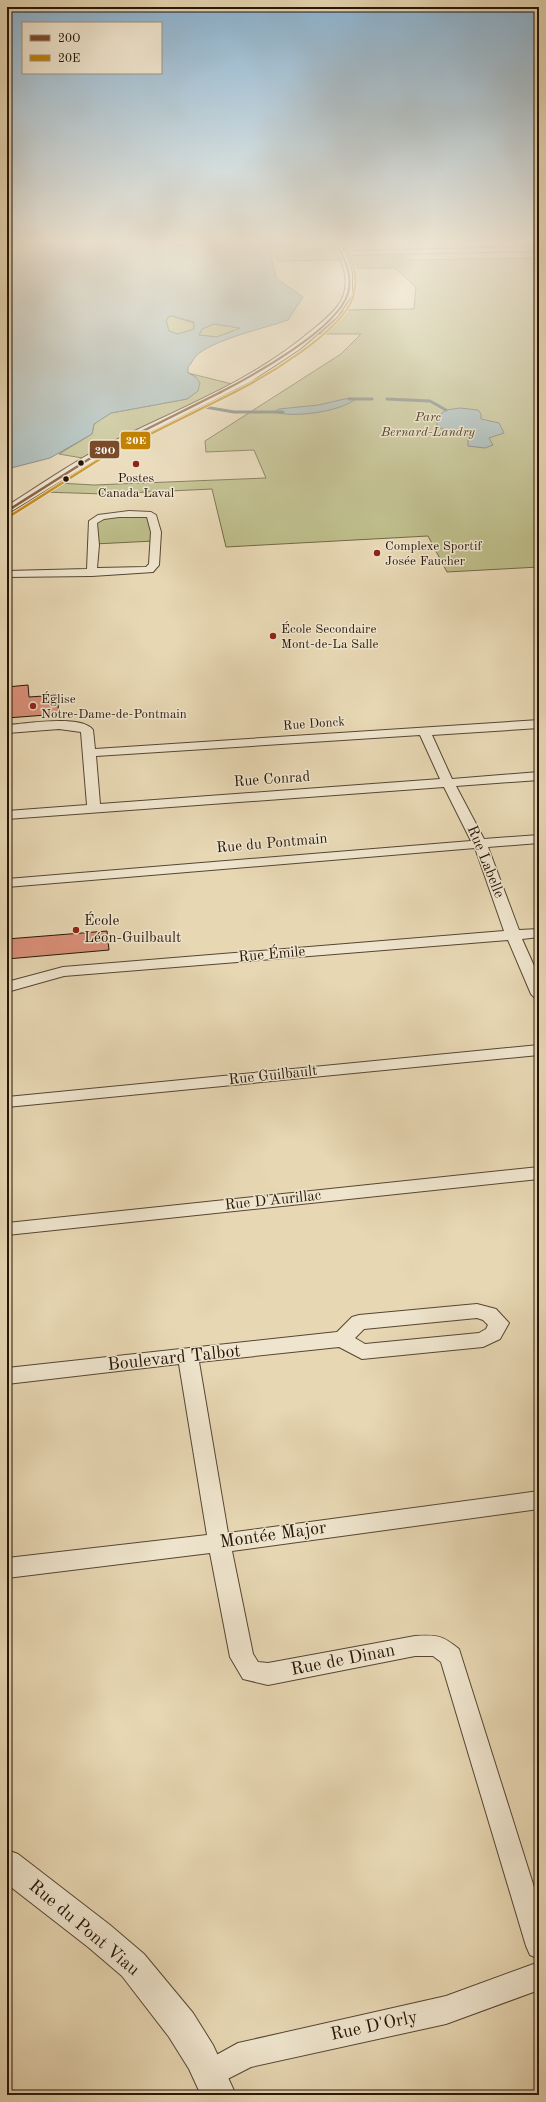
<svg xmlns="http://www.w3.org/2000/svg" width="546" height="2102" viewBox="0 0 546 2102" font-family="'Old Standard TT',serif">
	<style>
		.green { fill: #bcbc88; stroke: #716848 }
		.water { fill: #9db6b9; stroke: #6d7672; fill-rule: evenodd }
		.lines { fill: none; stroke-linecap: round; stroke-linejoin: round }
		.stream { stroke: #6d7672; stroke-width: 3 }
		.building { fill: #db907a; stroke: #261507 }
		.minor-casing { stroke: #564632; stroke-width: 2 }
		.tertiary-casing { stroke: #564632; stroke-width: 2 }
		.minor { fill: #efe5ce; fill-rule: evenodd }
		.tertiary { fill: #efe5ce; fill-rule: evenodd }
		.bus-1-far1-casing { stroke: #efe5ce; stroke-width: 3.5 }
		.bus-1-casing { stroke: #efe5ce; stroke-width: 4 }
		.bus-2-far1-casing { stroke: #efe5ce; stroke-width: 3.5 }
		.bus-2-casing { stroke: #efe5ce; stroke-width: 4 }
		.bus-1-far1 { stroke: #7a4b2a; stroke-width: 2 }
		.bus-1 { stroke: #7a4b2a; stroke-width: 2.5 }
		.bus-2-far1 { stroke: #c38202; stroke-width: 2 }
		.bus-2 { stroke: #c38202; stroke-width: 2.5 }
		.bus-dot { fill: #261507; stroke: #efe5ce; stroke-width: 1.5 }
		.poi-dot { fill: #8f2418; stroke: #efe5ce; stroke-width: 1.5 }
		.labels { text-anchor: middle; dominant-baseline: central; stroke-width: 3; stroke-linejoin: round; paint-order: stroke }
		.far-park-label { font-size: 13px; font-style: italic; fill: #53472e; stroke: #efe5ce }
		.far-poi-label { font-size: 13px; fill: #261507; stroke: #efe5ce; text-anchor: start }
		.far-street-label { font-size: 13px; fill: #261507; stroke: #efe5ce }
		.street-label { font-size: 15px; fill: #261507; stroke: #efe5ce }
		.poi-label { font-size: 15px; fill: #261507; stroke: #efe5ce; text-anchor: start }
		.near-street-label { font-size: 18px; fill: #261507; stroke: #efe5ce }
		.line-badge { stroke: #efe5ce; stroke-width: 1.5 }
		.badge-label { font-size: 11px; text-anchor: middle; font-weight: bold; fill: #fff }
	</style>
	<rect width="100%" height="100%" fill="#e7d7b3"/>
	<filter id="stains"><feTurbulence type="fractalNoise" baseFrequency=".005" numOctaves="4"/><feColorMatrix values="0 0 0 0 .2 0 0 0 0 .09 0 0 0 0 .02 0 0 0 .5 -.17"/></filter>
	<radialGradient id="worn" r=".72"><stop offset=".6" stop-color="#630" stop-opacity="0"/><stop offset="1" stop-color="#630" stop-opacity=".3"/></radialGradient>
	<!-- green -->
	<path class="green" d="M7 244H31L25 255 7 265Z
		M264 244H331L338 251 341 260 277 261 274 251Z
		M402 253 407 260 539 258V567L447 572 428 536 226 547 212 489 105 494 42 492 58 483 94 485 266 478 254 450 206 452 205 441 341 354 361 334H319L344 310 414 309 416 287 395 268H353L348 254Z
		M172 316 194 323V329L178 334 169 331 166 321 168 317Z
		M214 324 240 328 217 337 198 335 202 329Z
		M188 373 236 385 88 459 59 454 92 434 94 424 111 413 187 399 198 391 196 377Z
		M151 515 154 541 94 544 95 519 102 516Z"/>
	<!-- water -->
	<path class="water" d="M31 244H259L270 250 276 278 303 297 288 320C266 328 210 340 195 357 192 361 192 363 188 367V373L196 377 200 383 198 391 187 399 111 413 94 424 92 434 50 458 7 469V265L25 255ZM172 316 194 322V329L178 334 169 331 166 321 168 317ZM214 324 240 328 217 337 199 335 202 329Z
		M349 398 356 399C339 412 294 418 274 412L279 409 318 405Z
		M460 408 478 410 481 414V419L499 423 504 433 489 438 493 445 485 448 468 446V434C458 428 444 434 437 425V417L446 410Z"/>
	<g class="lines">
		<!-- stream -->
		<path class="stream" d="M349 399H372
			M387 399 430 401 446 410
			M205 407 234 412H283"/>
	</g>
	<!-- building -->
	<path class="building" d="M28 685 29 697 57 695 59 714 7 718V687Z
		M107 931 109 950 7 959V939Z"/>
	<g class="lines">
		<!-- minor casing -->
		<g class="minor-casing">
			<path id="minor" d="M539 247V251L344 255 341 253 344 251Z
				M129 511 151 512 156 515 161 532 159 565 153 572 92 576 7 577V571L87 569 89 521 98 515ZM119 517H147L151 532 149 564 146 567 97 568 99 545 97 523 104 519Z
				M539 720V728L432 735 452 779 539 772V780L456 786 484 839 539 835V843L488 847 519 930 539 929V937L522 939 539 977V999L534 997 531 994 508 940 64 976 7 992V982L63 967 504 931 475 848 7 887V879L471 841 444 787 7 819V811L87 805 81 732 59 729 7 733V725C25 724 82 714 93 730L95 749ZM420 735 440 779 100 804 96 756Z
				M539 1045V1055L7 1107V1097Z
				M539 1167V1179L7 1235V1223Z
				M477 1304 496 1309 509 1323 500 1339 483 1347 362 1359 339 1347 199 1362 228 1533 539 1491V1509L232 1551 253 1654 258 1662 268 1663 415 1636C437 1635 442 1635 459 1649L539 1903V1959L530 1955 526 1946 441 1662 433 1656H415L268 1685 243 1679 230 1657 210 1553 7 1578V1558L207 1535 179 1364 7 1384V1368L337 1332 352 1317 359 1315ZM477 1318 483 1320 488 1325 486 1329 479 1333 365 1344 355 1338 364 1329Z
				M539 1962V1990L446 2024 251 2067 210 2088 200 2084 196 2074 200 2064 238 2043 446 1996Z"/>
		</g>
		<!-- tertiary casing -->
		<g class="tertiary-casing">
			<path id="tertiary" d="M332 244H340L347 256 352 272V295L337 317 300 349 250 382 100 457 7 514V506C40 485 73 462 108 444 177 409 251 382 311 331 321 323 334 313 341 301 351 283 343 259 332 244Z
				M7 1850 18 1854 110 1925 144 1954 193 2013 213 2045 236 2095H201L189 2069 169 2037 122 1976 88 1947 7 1884Z"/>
		</g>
		<!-- minor -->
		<use href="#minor" class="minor"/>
		<!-- tertiary -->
		<use href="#tertiary" class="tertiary"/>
		<!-- bus-1-far1 casing -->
		<g class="bus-1-far1-casing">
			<path id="bus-1-far1" d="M219 393C252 376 338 329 348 293 353 276 345 258 336 244"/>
		</g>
		<!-- bus-1 casing -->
		<g class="bus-1-casing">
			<path id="bus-1" d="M7 511 97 454 221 392"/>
		</g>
		<!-- bus-2-far1 casing -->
		<g class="bus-2-far1-casing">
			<path id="bus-2-far1" d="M233 393C265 377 342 332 353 297 359 278 353 259 343 244"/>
		</g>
		<!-- bus-2 casing -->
		<g class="bus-2-casing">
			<path id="bus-2" d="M10 516 100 459 235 392"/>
		</g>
		<!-- bus-1-far1 -->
		<use href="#bus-1-far1" class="bus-1-far1"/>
		<!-- bus-1 -->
		<use href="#bus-1" class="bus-1"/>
		<!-- bus-2-far1 -->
		<use href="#bus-2-far1" class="bus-2-far1"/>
		<!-- bus-2 -->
		<use href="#bus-2" class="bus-2"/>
	</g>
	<!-- sky -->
	<linearGradient id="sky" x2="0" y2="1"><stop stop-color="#8ab5d5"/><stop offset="0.45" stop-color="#f4eddd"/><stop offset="1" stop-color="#f4eddd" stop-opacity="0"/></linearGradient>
	<rect width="546" height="538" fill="url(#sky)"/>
	<!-- markers -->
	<g class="bus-dot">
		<circle cx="81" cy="463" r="3.5"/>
		<circle cx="66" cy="479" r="3.5"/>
	</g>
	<g class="poi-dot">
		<circle cx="136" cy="464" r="4"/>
		<circle cx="377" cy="553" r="4"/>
		<circle cx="273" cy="636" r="4"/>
		<circle cx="33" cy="706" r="4"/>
		<circle cx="76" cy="930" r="4"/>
	</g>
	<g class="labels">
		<!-- far-park labels -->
		<g class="far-park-label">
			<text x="428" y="417">Parc<tspan x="428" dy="15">Bernard-Landry</tspan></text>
		</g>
		<!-- far-poi labels -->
		<g class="far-poi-label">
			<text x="136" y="478" text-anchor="middle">Postes<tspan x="136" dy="15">Canada Laval</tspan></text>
			<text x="385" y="546">Complexe Sportif<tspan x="385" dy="15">Josée Faucher</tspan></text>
			<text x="281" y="629">École Secondaire<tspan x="281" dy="15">Mont-de-La Salle</tspan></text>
			<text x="41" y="699">Église<tspan x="41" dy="15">Notre-Dame-de-Pontmain</tspan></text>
		</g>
		<!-- far-street labels -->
		<g class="far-street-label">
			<text transform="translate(314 724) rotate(-4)">Rue Donck</text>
		</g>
		<!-- street labels -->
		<g class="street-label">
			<text transform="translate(272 780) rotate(-4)">Rue Conrad</text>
			<text transform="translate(272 844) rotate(-5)">Rue du Pontmain</text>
			<text transform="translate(485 862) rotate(68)">Rue Labelle</text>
			<text transform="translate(272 955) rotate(-5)">Rue Émile</text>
			<text transform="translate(273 1076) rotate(-6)">Rue Guilbault</text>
			<text transform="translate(273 1201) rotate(-6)">Rue D'Aurillac</text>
		</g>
		<!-- poi labels -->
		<g class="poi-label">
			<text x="84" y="921">École<tspan x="84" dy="17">Léon-Guilbault</tspan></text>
		</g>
		<!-- near-street labels -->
		<g class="near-street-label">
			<text transform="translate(174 1358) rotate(-6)">Boulevard Talbot</text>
			<text transform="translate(273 1535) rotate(-8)">Montée Major</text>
			<text transform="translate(343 1660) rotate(-11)">Rue de Dinan</text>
			<text transform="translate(84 1928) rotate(40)">Rue du Pont Viau</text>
			<text transform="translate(374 2026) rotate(-12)">Rue D'Orly</text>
		</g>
	</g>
	<g class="line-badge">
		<rect x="120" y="431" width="31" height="19" rx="4" fill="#c38202"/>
		<rect x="89" y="440" width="31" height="19" rx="4" fill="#7a4b2a"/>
	</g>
	<g class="badge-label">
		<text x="136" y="444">20E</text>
		<text x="105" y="454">20O</text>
	</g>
	<!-- margin -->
	<rect width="546" height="2102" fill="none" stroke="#e7d7b3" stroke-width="24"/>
	<rect x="8" y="8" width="530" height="2086" fill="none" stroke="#261507" stroke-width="2"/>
	<rect x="12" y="12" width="522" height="2078" fill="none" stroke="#261507"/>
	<!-- legend -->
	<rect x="22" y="22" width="140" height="52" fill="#efe5ce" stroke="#9f927e"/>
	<rect x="30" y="35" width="20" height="6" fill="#7a4b2a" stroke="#9f927e"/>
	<text x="58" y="42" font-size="12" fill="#261507">20O</text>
	<rect x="30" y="55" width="20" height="6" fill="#c38202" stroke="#9f927e"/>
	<text x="58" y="62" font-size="12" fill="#261507">20E</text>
	<rect width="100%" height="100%" filter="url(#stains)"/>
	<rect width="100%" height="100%" fill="url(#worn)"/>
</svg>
